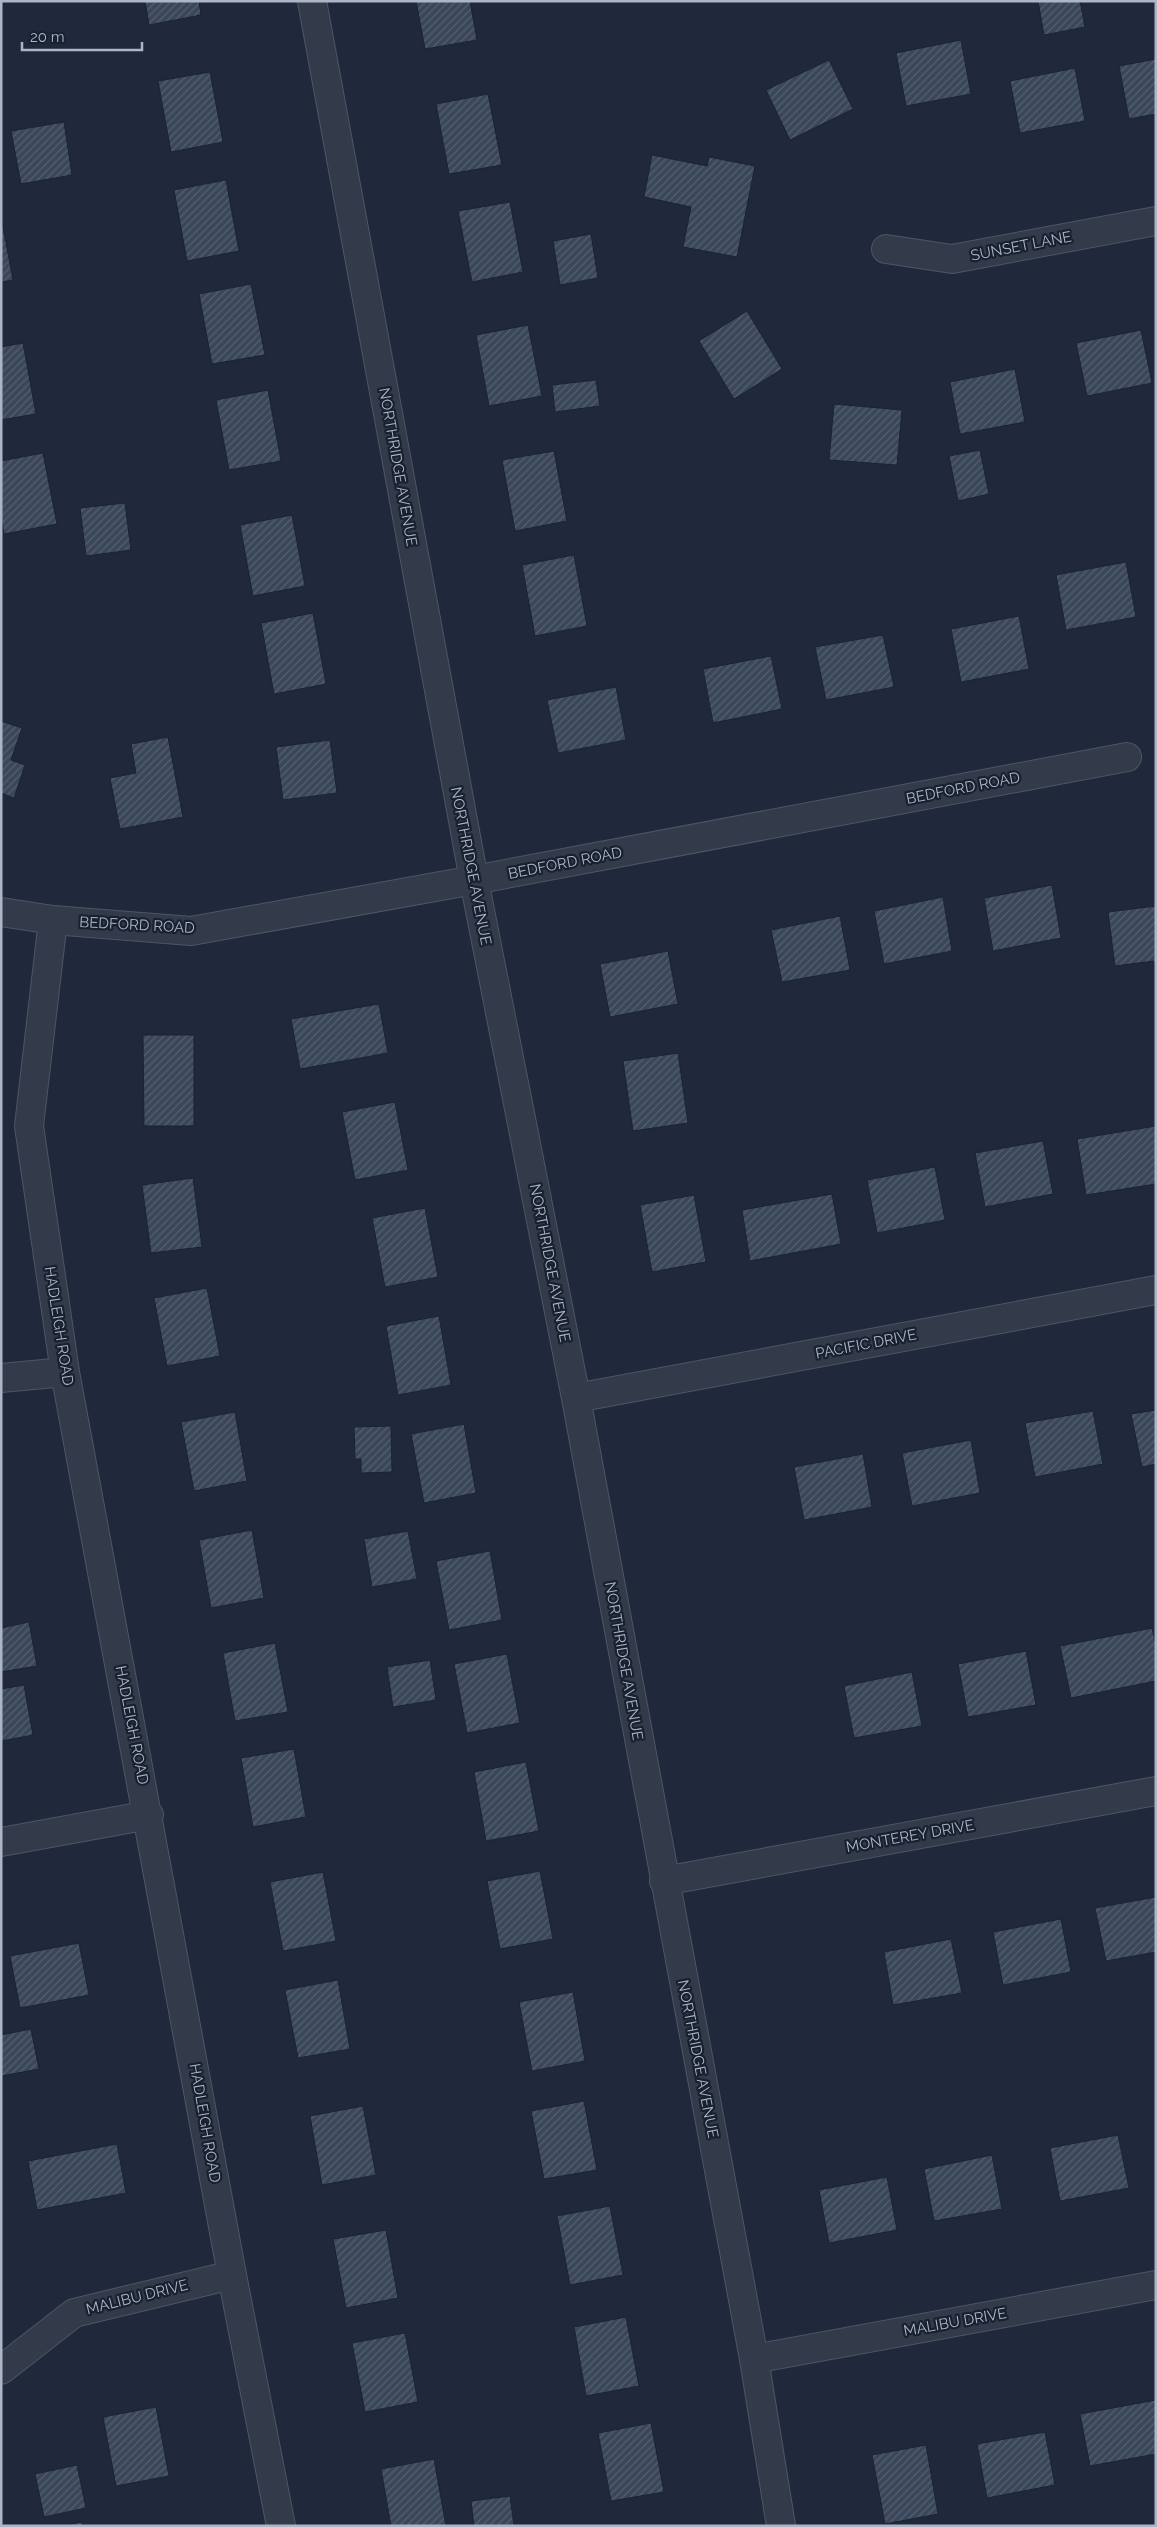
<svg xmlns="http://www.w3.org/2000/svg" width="1157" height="2527" viewBox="0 0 1157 2527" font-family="Raleway,sans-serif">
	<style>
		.building { fill: url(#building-hatch); stroke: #1a2331 }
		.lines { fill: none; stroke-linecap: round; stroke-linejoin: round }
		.street-casing { stroke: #4d5665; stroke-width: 30 }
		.street { stroke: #333b4b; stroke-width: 28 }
		.labels { text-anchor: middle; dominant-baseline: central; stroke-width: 4.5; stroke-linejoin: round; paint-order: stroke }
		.street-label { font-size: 15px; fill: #adb6c7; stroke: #18212f }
	</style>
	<defs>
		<pattern id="building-hatch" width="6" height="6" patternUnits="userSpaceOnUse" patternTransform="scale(1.25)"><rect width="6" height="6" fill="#3a475b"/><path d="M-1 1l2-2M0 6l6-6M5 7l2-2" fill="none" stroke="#545f71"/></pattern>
	</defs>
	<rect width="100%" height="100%" fill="#1f293b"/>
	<!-- building -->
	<path class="building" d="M145 1H199L201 15 149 25Z
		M416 1H470L477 40 425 49Z
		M1038 1H1080L1085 27 1044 35Z
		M961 40 971 94 906 106 896 53Z
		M1156 59V114L1129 119 1119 66Z
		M829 60 853 109 790 140 766 90Z
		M1075 68 1085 121 1020 133 1010 81Z
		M210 72 223 142 171 152 158 81Z
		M488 94 502 165 449 174 436 104Z
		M64 122 72 175 21 184 11 131Z
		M652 155 707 166 709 157 755 166 737 257 683 247 691 207 644 197Z
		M226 180 239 251 187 261 174 190Z
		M510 202 523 272 472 282 458 211Z
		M1 216 13 280 1 282Z
		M591 234 598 278 560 285 553 241Z
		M251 284 265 355 212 364 199 294Z
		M747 311 782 369 734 399 699 341Z
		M528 325 542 396 489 406 476 335Z
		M1141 330 1152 383 1087 396 1076 343Z
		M23 343 36 414 1 420V347Z
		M1015 369 1025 422 960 434 950 382Z
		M596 380 600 406 555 412 552 385Z
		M268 390 281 461 229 470 216 400Z
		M834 404 902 410 897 465 829 460Z
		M980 450 989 494 958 501 949 456Z
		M554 451 567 521 515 531 502 460Z
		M43 453 57 524 4 534 1 517V461Z
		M125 503 131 550 86 556 80 508Z
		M292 515 305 586 253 596 240 525Z
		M574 555 587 626 535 636 522 565Z
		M1126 562 1136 617 1066 630 1056 575Z
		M313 613 326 684 274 694 261 623Z
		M1019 616 1029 669 961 682 951 629Z
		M883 635 894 687 826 700 815 647Z
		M771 656 782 709 713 723 703 669Z
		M616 687 626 740 558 753 547 700Z
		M1 721 22 728 11 760 25 765 14 798 1 793Z
		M168 737 183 817 120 829 110 778 136 773 131 744Z
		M330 740 337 793 283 800 276 747Z
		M1052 885 1061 938 993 951 984 898Z
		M943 897 952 951 884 964 874 911Z
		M1156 906V973L1154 961 1115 966 1108 912Z
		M840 916 850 970 782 982 771 930Z
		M668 951 678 1004 610 1017 600 964Z
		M379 1004 388 1053 300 1069 291 1019Z
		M143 1035H194V1126H144Z
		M678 1053 688 1123 633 1131 623 1061Z
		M395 1102 408 1170 355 1180 342 1112Z
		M1156 1126V1184L1086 1195 1077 1139Z
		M1043 1141 1053 1194 985 1207 975 1153Z
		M935 1167 945 1220 877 1233 867 1180Z
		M193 1178 202 1247 151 1253 142 1185Z
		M832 1194 841 1244 750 1261 742 1210Z
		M694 1195 706 1262 652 1272 640 1205Z
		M425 1208 438 1277 385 1287 372 1218Z
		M207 1288 220 1356 167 1366 154 1298Z
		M439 1316 451 1385 398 1395 386 1326Z
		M1156 1410V1464L1142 1467 1131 1414Z
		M1093 1411 1103 1464 1035 1477 1025 1423Z
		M235 1412 247 1481 194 1491 181 1422Z
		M464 1424 476 1493 424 1503 411 1434Z
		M391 1426 392 1472 361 1473V1459H355L354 1427Z
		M971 1440 980 1493 912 1506 902 1453Z
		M863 1454 872 1507 804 1520 794 1467Z
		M252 1530 264 1598 211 1608 199 1540Z
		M408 1531 417 1579 372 1587 364 1539Z
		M490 1551 502 1620 449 1630 436 1561Z
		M29 1622 37 1666 1 1672V1628Z
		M1152 1628 1156 1645V1681L1071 1698 1060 1646Z
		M275 1643 288 1712 235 1721 223 1653Z
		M1026 1651 1036 1705 968 1717 958 1664Z
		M507 1654 520 1723 467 1733 454 1664Z
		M430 1660 436 1700 393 1707 387 1667Z
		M912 1672 922 1726 854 1738 844 1686Z
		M24 1685 33 1735 1 1741V1689Z
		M294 1749 306 1817 253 1827 241 1758Z
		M526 1762 539 1831 486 1841 474 1772Z
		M540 1871 553 1939 500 1949 487 1881Z
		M323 1872 336 1941 283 1951 270 1882Z
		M1156 1897V1952L1106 1961 1095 1908Z
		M1061 1919 1071 1972 1003 1985 993 1932Z
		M951 1939 962 1993 893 2005 884 1952Z
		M79 1943 89 1995 20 2008 10 1956Z
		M338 1980 350 2049 298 2058 285 1990Z
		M573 1992 585 2061 532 2071 519 2002Z
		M31 2029 39 2069 1 2076V2035Z
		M584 2101 597 2170 544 2179 531 2111Z
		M363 2106 376 2175 322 2185 310 2116Z
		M1118 2135 1129 2188 1060 2201 1050 2148Z
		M117 2144 126 2193 37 2210 28 2161Z
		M992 2155 1002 2209 934 2221 924 2169Z
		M887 2177 897 2230 829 2243 819 2190Z
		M610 2206 623 2275 570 2285 557 2216Z
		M386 2230 398 2298 346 2308 333 2239Z
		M626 2317 639 2386 586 2396 574 2327Z
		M405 2333 418 2402 365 2412 352 2343Z
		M1156 2400V2454L1090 2466 1080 2414Z
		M156 2407 169 2476 116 2486 103 2417Z
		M651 2423 664 2492 611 2501 598 2433Z
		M1045 2432 1055 2485 987 2498 977 2444Z
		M926 2445 938 2514 885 2524 872 2455Z
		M434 2459 446 2526H391L381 2469Z
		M77 2465 86 2508 44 2517 35 2474Z
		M510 2496 514 2526H474L471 2501Z
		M82 2522 83 2526H60Z"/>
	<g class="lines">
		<!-- street casing -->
		<g class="street-casing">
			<path id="street" d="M312 1 474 880 576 1398 754 2359 781 2526
				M886 249 952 259 1156 221
				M1 912 53 920 191 931 474 880 1127 757
				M53 920 29 1126 65 1372 232 2275 281 2526
				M1 1378 65 1372
				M576 1398 1156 1290
				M1 1842 149 1815
				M664 1881 1156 1791
				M754 2359 1156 2285
				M1 2370 74 2313 232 2275"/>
		</g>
		<!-- street -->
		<use href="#street" class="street"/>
	</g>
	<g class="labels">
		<!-- street labels -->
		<g class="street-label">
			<text transform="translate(1021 246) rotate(-11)">SUNSET LANE</text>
			<text transform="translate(398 467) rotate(80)">NORTHRIDGE AVENUE</text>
			<text transform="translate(963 788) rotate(-11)">BEDFORD ROAD</text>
			<text transform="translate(565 863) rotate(-11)">BEDFORD ROAD</text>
			<text transform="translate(471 866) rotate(79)">NORTHRIDGE AVENUE</text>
			<text transform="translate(137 925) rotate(3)">BEDFORD ROAD</text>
			<text transform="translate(550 1263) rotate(79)">NORTHRIDGE AVENUE</text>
			<text transform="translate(59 1326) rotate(81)">HADLEIGH ROAD</text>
			<text transform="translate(866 1344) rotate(-11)">PACIFIC DRIVE</text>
			<text transform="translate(624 1661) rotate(80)">NORTHRIDGE AVENUE</text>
			<text transform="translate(132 1725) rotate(79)">HADLEIGH ROAD</text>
			<text transform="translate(910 1836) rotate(-10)">MONTEREY DRIVE</text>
			<text transform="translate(698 2059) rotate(79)">NORTHRIDGE AVENUE</text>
			<text transform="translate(205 2123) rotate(80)">HADLEIGH ROAD</text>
			<text transform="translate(137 2297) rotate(-14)">MALIBU DRIVE</text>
			<text transform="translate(955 2322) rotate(-10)">MALIBU DRIVE</text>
		</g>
	</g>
	<!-- border -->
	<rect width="1157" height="2527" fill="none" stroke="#adb6c7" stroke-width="5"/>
	<!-- scale -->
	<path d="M22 42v8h120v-8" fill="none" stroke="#adb6c7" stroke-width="2.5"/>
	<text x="30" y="42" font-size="15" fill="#adb6c7" stroke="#18212f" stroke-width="4" paint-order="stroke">20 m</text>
</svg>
